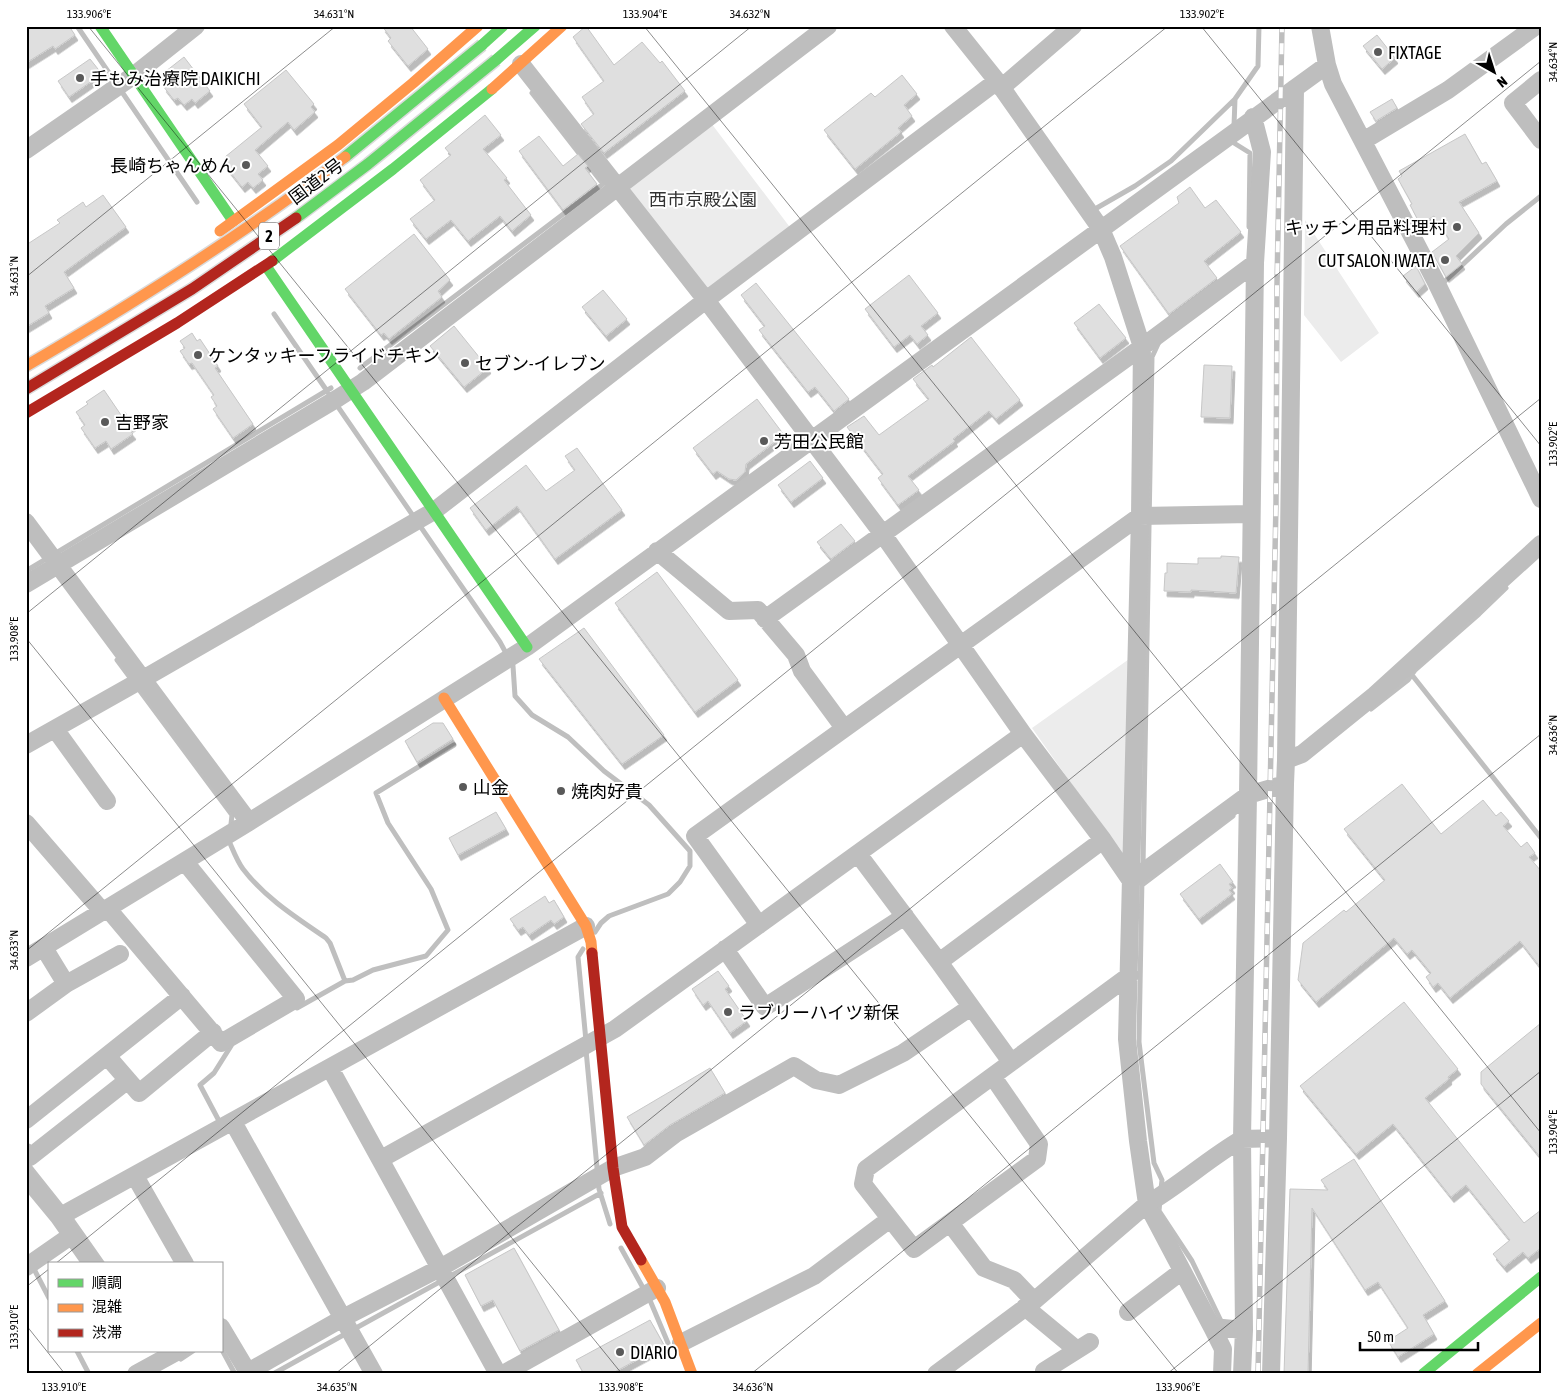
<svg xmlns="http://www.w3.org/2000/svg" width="1567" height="1400" viewBox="0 0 1567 1400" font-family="'Asap Condensed','Noto Sans JP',sans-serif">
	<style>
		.green { fill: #ececec }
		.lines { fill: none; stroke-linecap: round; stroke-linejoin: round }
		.stream { stroke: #bfbfbf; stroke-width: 5 }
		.building { fill: #dfdfdf; stroke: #c7c7c7; filter: url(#shadow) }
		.street { stroke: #bebebe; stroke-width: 18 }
		.fast { stroke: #63d668; stroke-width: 11 }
		.slow { stroke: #ff974d; stroke-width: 11 }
		.jam { stroke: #b3261e; stroke-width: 11 }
		.rail-casing { stroke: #bebebe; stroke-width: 5.5 }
		.rail { stroke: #fff; stroke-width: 4; stroke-dasharray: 11; stroke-linecap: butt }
		.fast-bridge-casing { stroke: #dbdbdb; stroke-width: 14; stroke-linecap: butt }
		.slow-bridge-casing { stroke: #dbdbdb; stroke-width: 14; stroke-linecap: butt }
		.jam-bridge-casing { stroke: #dbdbdb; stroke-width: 14; stroke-linecap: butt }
		.fast-bridge { stroke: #63d668; stroke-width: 11 }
		.slow-bridge { stroke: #ff974d; stroke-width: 11 }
		.jam-bridge { stroke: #b3261e; stroke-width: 11 }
		.ticks { fill: none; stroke: #000; stroke-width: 1; stroke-opacity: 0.45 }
		.poi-dot { fill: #595959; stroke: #fff; stroke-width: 2 }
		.labels { text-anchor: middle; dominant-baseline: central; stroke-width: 4; stroke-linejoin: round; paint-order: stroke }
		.shield { fill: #fff; stroke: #4c4c4c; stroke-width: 1 }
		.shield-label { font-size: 16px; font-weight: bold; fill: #000 }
		.poi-label { font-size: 18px; fill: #000; stroke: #fff; text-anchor: start }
		.street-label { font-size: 18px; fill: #000; stroke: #fff }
		.park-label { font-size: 18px; fill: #333; stroke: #fff }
		.neatline { fill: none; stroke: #000; stroke-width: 2 }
		.ticks-label { font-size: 12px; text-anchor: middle; fill: #000 }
	</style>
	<defs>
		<filter id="shadow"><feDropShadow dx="3" dy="5.5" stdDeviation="0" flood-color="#0004"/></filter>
	</defs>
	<rect width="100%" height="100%" fill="#fff"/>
	<!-- green -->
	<path class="green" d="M711 123 792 230 713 289 703 287 627 186Z
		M1305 220 1379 333 1341 362 1304 315Z
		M1132 657 1128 852 1122 855 1032 728Z"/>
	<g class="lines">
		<!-- stream -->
		<path class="stream" d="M77 26 197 202
			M1234 126 1235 99
			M1234 137V143L1250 153 1249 227
			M1095 209 1135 186 1171 161 1235 99 1258 66 1259 26
			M1443 283 1506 224 1541 196
			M274 314 500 642 513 666 515 696 532 715 568 737 604 771 649 805 690 851V866L680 882 668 894 609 916 601 923 595 932
			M360 368 603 184 532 93
			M26 571 331 388
			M117 660 232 815 231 824
			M1412 675 1541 838
			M1371 709 1408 680 1415 670 1479 614 1506 588
			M229 841C233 850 237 861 243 869 265 898 297 918 326 938L330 943 345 981 297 1008
			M1143 867 1152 357 1159 342
			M1142 878 1139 1042 1154 1163 1162 1180 1161 1189
			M1142 885 1233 816
			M583 949 578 957 586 1041
			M345 981 353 980 373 970 426 956 448 930 431 889 388 823 376 793 454 745
			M586 1050 599 1189 610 1224
			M218 1119 200 1085 214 1073 231 1046
			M26 1162 65 1211
			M1160 1200 1159 1211 1192 1261 1221 1321
			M70 1217 103 1264
			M621 1248 642 1286
			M34 1269 49 1298
			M649 1298 668 1343
			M356 1328 601 1193
			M221 1348 235 1374
			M77 1351 89 1374
			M181 1359 193 1351
			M273 1374 347 1333"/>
	</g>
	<!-- building -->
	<path class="building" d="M26 26H69L75 35 55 49 53 46 26 63Z
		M382 26H410L428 49 408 66 388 41 391 38Z
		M586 26 614 65 642 42 660 63 662 61 685 91 604 153 581 124 594 114 582 97 604 81 573 37Z
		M1377 35 1395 58 1382 69 1363 46Z
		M184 57 210 91 195 103 192 99 184 105 178 98 174 100 163 86 168 83 161 75Z
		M90 59 102 74 69 97 58 81Z
		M286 70 314 104 311 107 315 112 294 130 288 122 255 150 268 166 258 174 263 180 262 181 253 188 248 182 242 187 223 163 228 160 225 157 262 127 244 104Z
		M902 75 917 94 904 105 912 116 898 128 901 132 855 169 824 130 871 93 875 97Z
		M1392 99 1397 108 1376 121 1370 112Z
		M485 115 501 135 483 149 507 178 504 180 531 215 512 231 500 216 468 241 451 220 426 239 410 219 435 200 420 180 451 155 445 148Z
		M1465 134 1482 164 1486 162 1497 181 1459 202 1479 233 1456 256 1462 264 1446 277 1432 252 1449 239 1434 216 1420 224 1410 205 1412 204 1398 179 1402 176 1399 171Z
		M539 136 563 166 578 154 588 166 585 168 597 184 563 210 519 151Z
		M1190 187 1205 208 1216 200 1241 232 1204 261 1217 278 1169 314 1120 246 1179 203 1177 197Z
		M103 195 126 227 64 272 74 288 45 306 49 313 26 327V245L60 223 57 220 83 202 86 207Z
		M414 234 450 280 438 291 442 297 389 339 384 333 381 335 345 289Z
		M1416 266 1425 284 1416 292 1403 276Z
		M909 275 938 313 921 326 928 335 917 344 910 335 894 347 865 309Z
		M756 283 849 399 834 411 815 387 808 392 759 330 765 326 741 295Z
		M603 290 627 319 606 336 582 307Z
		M1099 304 1126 338 1100 358 1074 323Z
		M454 326 488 368 464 387 430 346Z
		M192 333 197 341 200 339 218 366 215 368 253 424 233 438 213 409 217 406 211 397 214 395 192 363 189 364 180 351 185 348 180 341Z
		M971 337 1020 400 996 419 989 411 953 439 955 441 908 476 919 490 898 505 878 478 883 474 847 427 864 416 879 435 929 399 913 379 932 365 933 367Z
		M1204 365 1232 366 1230 418 1201 417Z
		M104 390 121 415 125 412 133 425 128 428 133 434 111 449 106 441 95 448 81 428 85 425 76 412 88 404 86 402Z
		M757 399 784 435 746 464 745 472 736 480 729 479 717 471 713 474 693 448Z
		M577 448 622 510 555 559 517 506 486 530 470 508 526 465 546 491 575 470 565 456Z
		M810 461 823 478 791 502 778 485Z
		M841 524 855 541 831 559 817 542Z
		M1221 556 1239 557 1236 593 1191 590V592L1164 591 1165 573H1167V563L1198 564V558H1221Z
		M657 572 738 680 695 712 615 603Z
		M584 628 664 735 622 764 539 659Z
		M433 723H443L453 739 417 762 405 741Z
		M1402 784 1441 834 1483 800 1496 816 1501 812 1509 821 1503 826 1521 847 1527 842 1535 853 1529 857 1541 871V968L1520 941 1450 998 1438 983 1433 987 1426 977 1431 973 1412 950 1407 954 1394 938 1316 1002 1298 980 1303 943 1344 910 1346 912 1385 880 1344 829Z
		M496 812 506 829 458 855 449 838Z
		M1220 864 1233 882 1229 884 1232 888 1229 890 1232 894 1199 919 1180 894Z
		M545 896 549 903 554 900 564 917 554 924 551 920 529 935 523 927 518 930 510 919Z
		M718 971 729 986 725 989 747 1021 730 1033 708 1001 703 1005 692 989Z
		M1404 1002 1458 1069 1448 1077 1449 1079 1425 1098 1524 1223 1541 1210V1248L1528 1258 1523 1252 1504 1267 1493 1254 1510 1240 1466 1185 1451 1197 1393 1124 1356 1154 1300 1086Z
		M1541 1023V1158L1481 1084V1072Z
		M710 1068 725 1093 670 1125 644 1145 627 1117Z
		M1354 1159 1445 1301 1423 1315 1434 1334 1398 1357 1388 1341 1408 1328 1378 1282 1365 1290 1312 1208 1308 1374H1284L1290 1189 1328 1190 1321 1180Z
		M514 1248 559 1330 520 1351 493 1300 481 1306 465 1275Z
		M650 1320 664 1345 611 1374H584L576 1360Z"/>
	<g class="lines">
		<!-- street -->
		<path class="street" d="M953 26 997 81 1101 229 1113 257 1142 347 1140 516 1127 1039 1138 1141 1147 1204 1212 1327 1244 1330
			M1320 26 1327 65 1333 84 1436 282 1541 499
			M521 64 706 300 882 533 1023 734 1103 840 1131 881
			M1541 80 1513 103 1541 140
			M1001 88 1073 26
			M1363 141 1448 90 1536 26
			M26 150 133 76 196 26
			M26 522 249 822
			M657 551 729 611 758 610 796 655 802 671 844 728
			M26 584 338 398 363 382 828 26
			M765 619 1142 347 1255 263
			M55 729 107 801
			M26 745 143 679 434 511 706 300 997 81
			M1286 760 1295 88
			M26 823 103 912
			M858 854 939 962 1011 1062
			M1131 881 1248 795 1285 784 1286 760 1302 754 1375 695 1541 544
			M108 909 221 1043 296 999 185 862
			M759 925 695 836 1140 516 1251 514
			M44 948 66 984
			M725 949 765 1007 905 916
			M26 958 249 822 527 647 1327 65
			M939 962 1103 840
			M26 1013 66 984 120 954
			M107 1056 139 1093 213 1032
			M330 1068 498 1374
			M993 1077 1039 1144 1037 1159 914 1249 863 1184 866 1169 1130 975
			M26 1120 182 996
			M233 1122 374 1374
			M26 1152 30 1157 128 1080
			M381 1159 615 1029 1023 734
			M135 1176 185 1264
			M26 1177 59 1217 92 1264
			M59 1217 586 926
			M950 1223 984 1268 1014 1280 1034 1301
			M26 1267 72 1235
			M1025 1307 1077 1350
			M1128 1312 1182 1271
			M221 1327 249 1374
			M1212 1327 1223 1349 1222 1374
			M681 1343 814 1276 890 1219
			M1044 1371 1090 1342
			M248 1372 343 1318 440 1268 613 1168 645 1157 675 1134 794 1066 816 1080 839 1085 903 1053 971 1007
			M136 1374 178 1351
			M503 1374 657 1288
			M936 1374 1034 1301 1147 1204C1180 1185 1209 1158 1242 1139L1248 795 1255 263 1262 152 1253 117
			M1242 1374 1244 1330 1242 1139 1278 1138
			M1271 1374 1278 1138 1285 784"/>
		<!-- fast -->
		<path class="fast" d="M100 26 233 221
			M482 45 503 26
			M496 60 535 26
			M272 261 393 169 492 89
			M266 266 527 647
			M1423 1374 1541 1277"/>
		<!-- slow -->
		<path class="slow" d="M492 89 562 26
			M220 231 338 145 413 83 478 26
			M444 698 586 926 591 942 592 953
			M641 1260 665 1302 692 1374
			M1477 1374 1541 1323"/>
		<!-- jam -->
		<path class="jam" d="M26 413 177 323 272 261
			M592 953 613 1168 622 1227 641 1260"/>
		<!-- rail casing -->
		<g class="rail-casing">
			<path id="rail" d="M1258 1374 1276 504 1277 284 1282 26"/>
		</g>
		<!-- rail -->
		<use href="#rail" class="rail"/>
		<!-- fast-bridge casing -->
		<g class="fast-bridge-casing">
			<path id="fast-bridge" d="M345 157 482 45
				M296 218 368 164 496 60"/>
		</g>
		<!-- slow-bridge casing -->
		<g class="slow-bridge-casing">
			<path id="slow-bridge" d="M26 366C136 302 244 234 345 157"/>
		</g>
		<!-- jam-bridge casing -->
		<g class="jam-bridge-casing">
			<path id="jam-bridge" d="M26 389 192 289 296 218"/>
		</g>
		<!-- fast-bridge -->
		<use href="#fast-bridge" class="fast-bridge"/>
		<!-- slow-bridge -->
		<use href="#slow-bridge" class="slow-bridge"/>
		<!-- jam-bridge -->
		<use href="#jam-bridge" class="jam-bridge"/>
	</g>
	<!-- ticks -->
	<path class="ticks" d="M88 26 1179 1374M644 26 1541 1133M1201 26 1541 446M26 277 336 26M26 614 752 26M26 638 622 1374M26 951 1168 26M55 1264 1541 61M26 1287 49 1269M26 1325 65 1374M335 1374 1541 398M751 1374 1541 734M1167 1374 1541 1071"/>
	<!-- markers -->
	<g class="poi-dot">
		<circle cx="1378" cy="52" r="5"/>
		<circle cx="80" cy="78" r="5"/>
		<circle cx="246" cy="165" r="5"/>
		<circle cx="1457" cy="227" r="5"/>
		<circle cx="1445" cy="260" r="5"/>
		<circle cx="198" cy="355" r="5"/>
		<circle cx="465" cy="363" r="5"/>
		<circle cx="105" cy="422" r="5"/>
		<circle cx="764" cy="441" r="5"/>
		<circle cx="463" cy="787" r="5"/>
		<circle cx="561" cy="791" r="5"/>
		<circle cx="728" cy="1012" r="5"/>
		<circle cx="620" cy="1352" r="5"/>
	</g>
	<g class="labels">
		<!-- shield labels -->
		<rect class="shield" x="259" y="222.5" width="20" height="27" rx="4"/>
		<g class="shield-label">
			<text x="269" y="236">2</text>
		</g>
		<!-- poi labels -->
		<g class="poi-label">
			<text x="1388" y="52">FIXTAGE</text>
			<text x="90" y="78">手もみ治療院 DAIKICHI</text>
			<text x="236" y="165" text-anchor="end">長崎ちゃんめん</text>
			<text x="1447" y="227" text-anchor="end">キッチン用品料理村</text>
			<text x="1435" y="260" text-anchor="end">CUT SALON IWATA</text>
			<text x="208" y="355">ケンタッキーフライドチキン</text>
			<text x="475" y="363">セブン-イレブン</text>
			<text x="115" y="422">吉野家</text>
			<text x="774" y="441">芳田公民館</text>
			<text x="473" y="787">山金</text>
			<text x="571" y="791">焼肉好貴</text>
			<text x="738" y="1012">ラブリーハイツ新保</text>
			<text x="630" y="1352">DIARIO</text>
		</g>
		<!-- street labels -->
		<g class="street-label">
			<text transform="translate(316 181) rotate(-37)">国道2号</text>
		</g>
		<!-- park labels -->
		<g class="park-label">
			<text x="703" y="199">西市京殿公園</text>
		</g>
	</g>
	<!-- border -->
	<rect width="1567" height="1400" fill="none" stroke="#ffffff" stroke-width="55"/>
	<!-- legend -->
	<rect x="48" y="1262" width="175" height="90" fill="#ffffff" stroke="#999999"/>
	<rect x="58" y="1279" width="25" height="8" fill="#63d668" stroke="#999999"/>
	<text x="92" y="1288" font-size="15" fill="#000000">順調</text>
	<rect x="58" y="1304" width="25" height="8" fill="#ff974d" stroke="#999999"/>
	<text x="92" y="1312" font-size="15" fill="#000000">混雑</text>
	<rect x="58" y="1329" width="25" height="8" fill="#b3261e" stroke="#999999"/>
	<text x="92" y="1338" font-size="15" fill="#000000">渋滞</text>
	<!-- north arrow -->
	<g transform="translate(1494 72) rotate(141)" stroke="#ffffff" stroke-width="4" paint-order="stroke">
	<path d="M0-4L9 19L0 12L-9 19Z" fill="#000000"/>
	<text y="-8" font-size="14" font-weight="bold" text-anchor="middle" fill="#000000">N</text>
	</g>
	<!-- scale -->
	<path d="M1360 1342v8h118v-8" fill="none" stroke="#000000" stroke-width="2.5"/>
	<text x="1367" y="1342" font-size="15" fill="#000000" stroke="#ffffff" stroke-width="4" paint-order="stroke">50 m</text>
	<rect x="28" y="28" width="1512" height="1344" class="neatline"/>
	<g class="ticks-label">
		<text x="89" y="18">133.906°E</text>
		<text x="334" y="18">34.631°N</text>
		<text x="645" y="18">133.904°E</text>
		<text x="750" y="18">34.632°N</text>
		<text x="1202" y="18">133.902°E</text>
		<text transform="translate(1553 62) rotate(-90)" y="4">34.634°N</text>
		<text transform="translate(14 276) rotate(-90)" y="4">34.631°N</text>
		<text transform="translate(1553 444) rotate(-90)" y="4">133.902°E</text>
		<text transform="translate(14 639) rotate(-90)" y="4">133.908°E</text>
		<text transform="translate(1553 735) rotate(-90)" y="4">34.636°N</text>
		<text transform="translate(14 950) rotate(-90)" y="4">34.633°N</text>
		<text transform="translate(1553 1132) rotate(-90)" y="4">133.904°E</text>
		<text transform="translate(14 1327) rotate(-90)" y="4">133.910°E</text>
		<text x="64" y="1391">133.910°E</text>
		<text x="337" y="1391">34.635°N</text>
		<text x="621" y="1391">133.908°E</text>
		<text x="753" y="1391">34.636°N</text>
		<text x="1178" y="1391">133.906°E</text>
	</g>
</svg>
